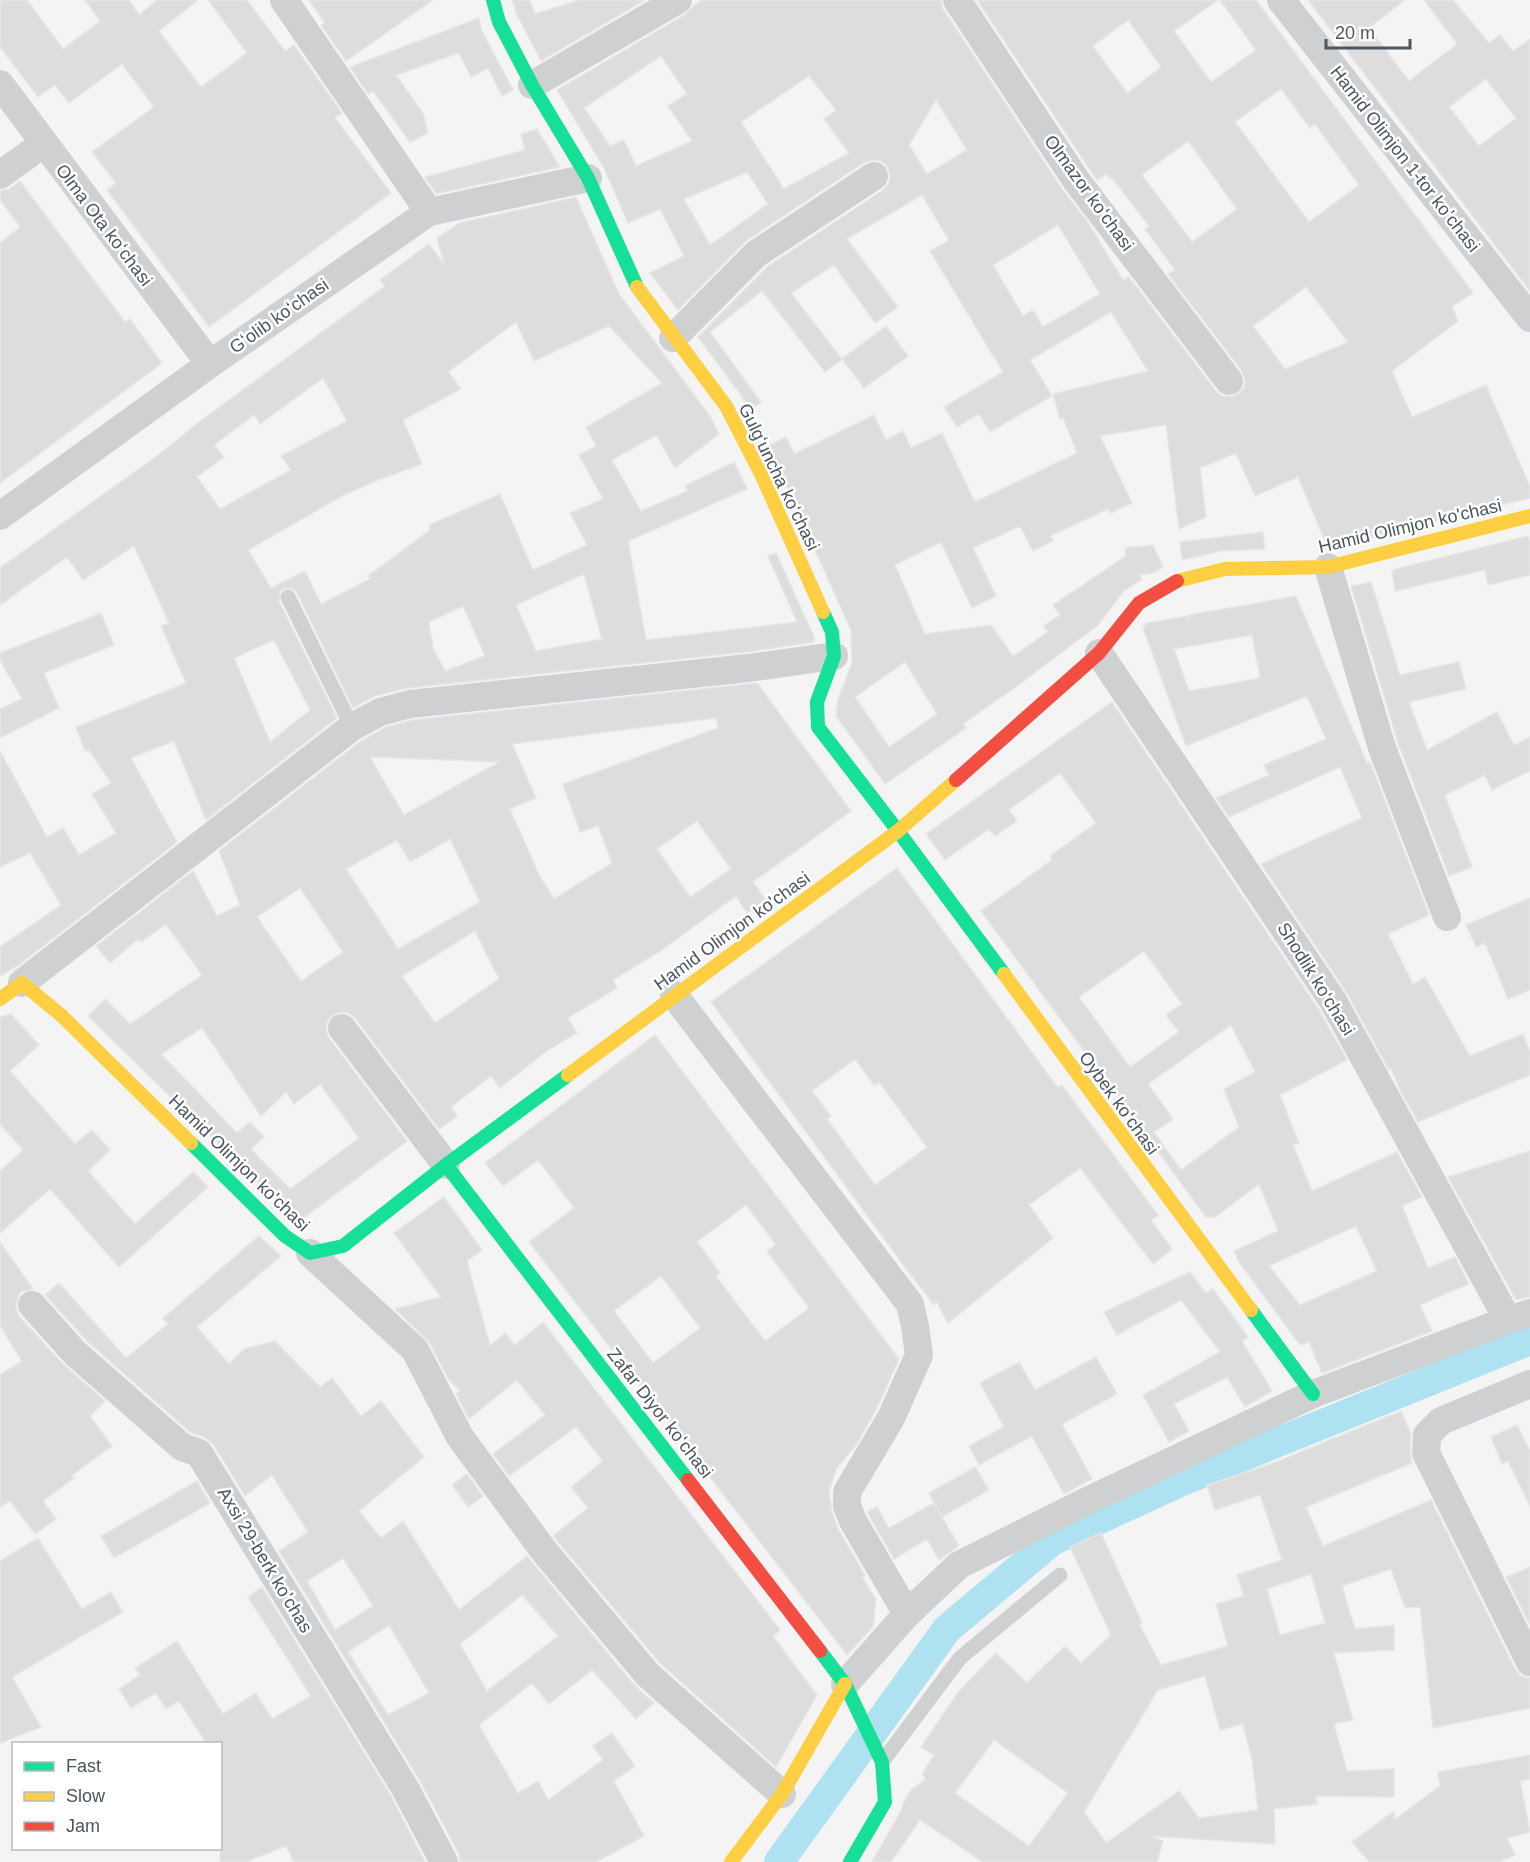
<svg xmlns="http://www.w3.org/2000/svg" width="1530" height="1862" viewBox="0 0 1530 1862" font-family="Helvetica,sans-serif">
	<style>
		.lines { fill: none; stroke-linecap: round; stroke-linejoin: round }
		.canal { stroke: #aee2f0; stroke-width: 30 }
		.building { fill: #ddddde; stroke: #e5e6e7; stroke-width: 1.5; fill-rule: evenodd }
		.lane { stroke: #ced0d2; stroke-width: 15 }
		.street { stroke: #ced0d2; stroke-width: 28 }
		.fast { stroke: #16e098; stroke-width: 14 }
		.slow { stroke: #ffcf43; stroke-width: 14 }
		.jam { stroke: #f24e42; stroke-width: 14 }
		.labels { text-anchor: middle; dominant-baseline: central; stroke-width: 5; stroke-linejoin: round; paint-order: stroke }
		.street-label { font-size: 18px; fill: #4a5661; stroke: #fff }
	</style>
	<rect width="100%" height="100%" fill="#f4f4f4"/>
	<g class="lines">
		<!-- canal -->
		<path class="canal" d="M779 1862 947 1629 1052 1541 1182 1481 1530 1340"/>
	</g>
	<!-- building -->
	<path class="building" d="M0 0H27L63 49 100 21 85 0H129L139 15 157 0H198L159 31 201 87 247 53 208 0H247L285 51 294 45 342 113 335 118 391 193 209 327 107 190 116 183 92 152 154 107 122 64 69 103 55 85 38 97 0 47Z
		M309 0H433L346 61 321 25 325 23Z
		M512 0H530L535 14 579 0H645L541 61 517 15Z
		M702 0H941L943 9 1062 189 1087 221 1123 280 1129 277 1216 391 1222 396 1231 397 1238 394 1244 388 1245 380 1242 371 1168 274 1175 270 1145 229 1149 226 1112 178 1110 179 1107 174 1097 180 977 0H1218L1174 31 1211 82 1256 50 1220 0H1256L1473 293 1452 306 1458 321 1392 371 1412 417 1486 385 1530 487V498L1328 548 1298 477 1255 496 1236 453 1200 468 1206 517 1179 529 1166 425 1100 436 1132 503 1111 513 1108 509 1050 536 1053 541 1033 551 1020 526 973 548 996 596 972 608 941 542 895 565 925 634 991 625 1013 656 1048 632 1044 626 1060 615 1053 605 1126 556 1125 548 1153 545 1163 567 1153 573 1139 575 1142 579 1124 591 1098 625 1013 689 963 724 966 728 885 784 836 716 838 700 852 662 851 630 768 446 786 437 794 454 874 415 886 440 903 431 911 448 942 433 975 502 1077 453 1063 418 1060 419 1053 394 1148 371 1111 312 1030 360 1052 396 990 432 979 414 957 427 944 407 1003 372 930 251 949 240 922 195 847 239 898 307 875 323 834 265 791 293 842 359 825 372 762 291 710 332 761 402 750 411 741 395 698 337 767 267 883 190 889 183 890 174 887 166 881 161 872 160 865 162 747 240 678 310 650 273 684 256 660 209 628 223 604 168 557 90 686 14 693 6ZM1128 20 1161 67 1127 93 1093 46ZM661 56 687 94 668 106 692 141 636 166 624 140 610 146 584 108ZM809 76 836 110 824 119 849 153 784 189 741 122ZM1281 89 1310 128 1315 124 1359 185 1309 222 1235 122ZM936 100 967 150 927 174 909 145ZM1188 141 1237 209 1192 242 1142 175ZM747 172 768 204 710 245 684 199ZM1058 225 1100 294 1043 327 1033 310 1023 316 993 265ZM1306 287 1348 342 1285 369 1253 326ZM905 662 937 714 889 747 855 697Z
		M1308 0H1405L1369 28 1409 81 1457 44 1424 0H1453L1489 43 1500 35 1513 51 1530 39V291ZM1486 79 1516 118 1479 146 1449 107Z
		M479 18 482 31 513 90 502 96 488 68 471 77 459 53 396 75 423 113 428 133 410 142 373 91 368 94 350 67Z
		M537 129 560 167 436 194 425 177 525 150 521 134Z
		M20 181 125 322 130 319 162 363 0 483V243L20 227 0 200V191L9 189Z
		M576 197 619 294 710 416 719 434 675 468 656 435 612 460 641 511 688 491 685 486 734 462 747 489 628 541 646 640 797 622 768 556 776 553 814 637V642L746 652 408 688 375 696 353 708 297 593 293 589 284 588 280 592 279 601 337 718 206 820 174 741 131 758 177 842 19 965 0 976V947L61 905 30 853 0 867V751L47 837 63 828 79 855 116 833 92 794 111 783 89 750 85 751 76 727 186 683 161 626 169 623 134 546 83 580 67 557 0 605V568L157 456 199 422 385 286 380 280 429 244 444 264 437 238 459 223ZM516 322 534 361 609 326 662 383 586 427 596 446 579 455 603 499 570 513 587 545 533 570 500 494 429 525 430 530 368 576 370 579 321 604 305 571 271 588 248 550 342 496 378 480 422 464 403 420 461 389 448 372ZM323 378 347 421 281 456 291 470 220 509 197 477 224 457 214 445 254 415 260 424ZM584 574 602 639 536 651 516 605ZM463 606 485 656 445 671 433 648 429 622ZM274 640 310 710 270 742 234 658Z
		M886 326 908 356 864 388 842 359Z
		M1263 532 1265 549 1221 551 1182 560 1180 542Z
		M1528 536 1530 544V575L1488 585 1485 570 1395 591 1392 570Z
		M1371 582 1400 675 1459 662 1466 689 1409 702 1427 750 1497 712 1514 745 1530 737V771L1492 790 1485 775 1445 795 1472 867 1449 876 1398 743 1351 586Z
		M1296 596 1367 763 1370 762 1429 915 1388 934 1413 984 1425 977 1470 1056 1523 1034 1530 1052V1075L1418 1122 1399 1088 1391 1068 1389 1070 1347 993 1261 864 1362 818 1340 767 1229 817 1216 798 1269 775 1264 765 1326 739 1307 696 1186 746 1143 628 1147 623 1187 616 1190 622 1189 615ZM1252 635 1260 678 1189 691 1174 649Z
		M101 613 114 645 44 673 59 708 0 738V709L22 699 0 660V653Z
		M757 683 851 811 753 882 766 900 747 913 736 896 659 952 613 980 617 988 568 1018 577 1033 548 1050 500 1088 491 1076 451 1107 457 1116 439 1129 355 1018 348 1013 341 1012 333 1015 327 1022 326 1031 329 1038 407 1141 298 1222 88 1016 105 999 130 1024 202 975 166 924 141 942 138 939 110 963 96 946 193 871 217 916 240 905 219 851 361 741 386 727 413 720ZM716 718 718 728 563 784 580 832 598 826 612 863 554 899 539 875 510 809 536 798 512 744ZM370 757 499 762 404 815ZM697 821 731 869 690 897 657 849ZM450 839 480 902 398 949 346 869 397 840 410 862ZM300 888 343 952 301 981 257 917ZM475 931 499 979 435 1023 402 976ZM202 1028 261 1116 286 1092 294 1104 320 1084 359 1138 290 1189 251 1149 264 1137 250 1122 237 1133 161 1054Z
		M1112 702 1319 1010 1347 1060 1280 1095 1299 1143 1293 1145 1312 1191 1397 1152 1422 1197 1402 1206 1428 1268 1455 1257 1469 1284 1420 1305 1432 1331 1322 1373 1309 1342 1300 1345 1239 1262 1234 1251 1278 1231 1259 1184 1215 1217H1206L981 911 1052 860 1050 856 1096 823 1060 773 1009 810 1017 821 995 836 989 829 945 860 926 834ZM1144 951 1182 1004 1166 1015 1179 1032 1130 1067 1079 997ZM1231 1025 1255 1072 1224 1089 1239 1127 1181 1170 1154 1132 1173 1119 1148 1084ZM1356 1226 1377 1271 1300 1305 1269 1266Z
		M897 868 1058 1088 1062 1085 1158 1215 1151 1220 1172 1249 1153 1264 1080 1168 1029 1205 1053 1238 948 1323 936 1301 934 1305 904 1266 711 1002ZM855 1059 874 1085 879 1082 927 1147 875 1185 827 1119 831 1116 812 1091Z
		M1530 898V990L1508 999 1485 943 1476 947 1466 925Z
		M11 1014 39 1045 10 1071 75 1144 92 1130 110 1150 88 1171 135 1224 193 1172 208 1187 119 1267 50 1189 0 1233V1171L23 1150 0 1124V1017Z
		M655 1035 899 1359 876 1410 856 1445 836 1469 829 1492 832 1512 838 1529 865 1575 862 1577 876 1599 873 1627 847 1655 529 1242 574 1208 538 1160 503 1186 485 1163ZM746 1205 776 1245 767 1251 809 1308 765 1341 716 1276 720 1273 697 1242ZM661 1276 700 1328 653 1363 614 1311Z
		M1530 1151V1297L1516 1300 1448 1177Z
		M444 1197 482 1250 467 1261 490 1346 505 1333 515 1345 543 1322 780 1630 773 1636 817 1695 776 1767 660 1663 553 1536 588 1508 571 1487 603 1461 576 1427 509 1476 493 1454 545 1415 517 1380 469 1419 456 1394 460 1391 449 1380 429 1342 395 1309 441 1297 394 1233Z
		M259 1236 281 1256 197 1327 229 1364 244 1349 275 1341 320 1387 332 1378 361 1416 381 1401 424 1457 359 1511 381 1538 403 1521 459 1610 527 1556 635 1686 654 1703 636 1719 592 1670 549 1704 532 1683 479 1725 518 1793 538 1781 548 1800 603 1760 593 1746 612 1733 635 1766 614 1781 644 1836 596 1862H460L459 1854 419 1779 279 1551 308 1532 272 1475 245 1496 213 1444 204 1437 190 1432 87 1341 45 1295 59 1283 126 1358 168 1324 163 1318ZM343 1558 373 1606 335 1630 307 1581ZM522 1595 558 1636 487 1691 460 1644ZM389 1625 429 1693 388 1715 348 1652Z
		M0 1242 33 1289 21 1292 17 1299 16 1308 19 1316 63 1364 105 1401 90 1416 112 1446 71 1476 74 1478 43 1501 56 1519 35 1534 10 1501 0 1507V1375L22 1361 0 1326Z
		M1190 1272 1206 1293 1213 1289 1248 1337 1242 1341 1272 1391 1245 1407 1227 1377 1174 1404 1189 1431 1169 1442 1143 1395 1220 1352 1181 1300 1117 1335 1104 1312Z
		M1096 1357 1117 1394 1062 1424 1092 1479 1064 1494 1032 1436 979 1465 969 1446 1004 1427 980 1383 1019 1362 1035 1390Z
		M1401 1411 1411 1434 1410 1452 1412 1463 1306 1507 1323 1546 1431 1500 1515 1669 1521 1676 1530 1678V1708L1433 1728 1420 1607 1405 1608 1391 1569 1342 1586 1355 1629 1394 1625V1650L1334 1653 1353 1720 1334 1724 1347 1771 1394 1769V1797L1316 1796 1317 1804 1274 1809 1275 1844 1150 1836 1163 1841 1157 1862H983L920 1820 891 1862H872L901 1811 904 1802 911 1790 926 1779 922 1774 934 1755 921 1747 958 1692 996 1653 1027 1683 1065 1646 1081 1663 1111 1635 1070 1547 1101 1533 1142 1623 1139 1624 1161 1665 1228 1646 1216 1604 1244 1596 1237 1575 1282 1560 1260 1495 1215 1510 1207 1485 1271 1464ZM1311 1574 1325 1623 1280 1635 1267 1589ZM1205 1676 1220 1730 1243 1724 1252 1760 1258 1810 1199 1818 1179 1791 1106 1843 1084 1812 1158 1690ZM994 1740 1068 1793 1029 1846 955 1793Z
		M1517 1425 1530 1451V1506L1508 1461 1502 1464 1491 1437Z
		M975 1467 989 1490 942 1517 929 1493Z
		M467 1474 483 1496 468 1507 452 1485Z
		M197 1481 210 1503 114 1558 101 1536Z
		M934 1503 959 1546 939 1560 927 1539 894 1559 867 1512 877 1507 889 1528Z
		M38 1538 82 1609 111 1592 123 1612 12 1677 41 1727 0 1743V1561Z
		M1530 1567V1625L1506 1577Z
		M262 1587 391 1796 425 1862H294L286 1846 246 1862H220V1743H206L179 1701 166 1709 156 1693 131 1708 119 1689 140 1675 135 1668 177 1641 223 1714 256 1693 272 1719 311 1696 248 1597Z
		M1530 1755V1779L1520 1781 1530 1832 1507 1838 1515 1855 1499 1862H1369L1352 1842 1394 1811V1820L1440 1786 1438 1772Z"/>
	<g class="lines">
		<!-- lane -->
		<path class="lane" d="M288 597 352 727
			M882 1762 960 1658 1060 1575"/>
		<!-- street -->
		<path class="street" d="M284 0 429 212
			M957 0 1076 180 1229 381
			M1281 0 1530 318
			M0 84 210 364
			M532 85 678 0
			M0 175 43 144
			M673 338 756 254 874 176
			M0 516 210 364 429 212 588 178
			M1328 567 1382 748 1447 917
			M1099 653 1333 1001 1508 1320
			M22 983 352 727 380 712 410 704 748 668 834 656
			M674 995 910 1304 915 1326 919 1355 891 1418 847 1492V1506L853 1521 907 1614
			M342 1028 446 1165
			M310 1253 415 1350 460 1437 544 1551 648 1675 782 1794
			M32 1305 75 1353 182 1447 199 1453 405 1788 444 1862
			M1530 1384 1441 1421 1427 1435 1426 1453 1530 1662
			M845 1684 907 1614 959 1565 1087 1501 1313 1394 1508 1320 1530 1313"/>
		<!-- fast -->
		<path class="fast" d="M493 0 499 22 532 85 588 178 637 287
			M823 612 832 632 834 656 817 702 818 727 898 831 1004 974
			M191 1143 285 1236 310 1253 343 1246 446 1165 568 1075
			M446 1165 688 1480
			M1251 1310 1313 1394
			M820 1651 845 1684 882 1762 885 1802 850 1862"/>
		<!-- slow -->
		<path class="slow" d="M637 287 726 406 761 474 823 612
			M1177 581 1225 569 1328 567 1530 516
			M1004 974 1251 1310
			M0 999 22 983 62 1016 191 1143
			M568 1075 898 831 956 780
			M731 1862 782 1794 845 1684"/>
		<!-- jam -->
		<path class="jam" d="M956 780 1099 653 1139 603 1177 581
			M688 1480 820 1651"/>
	</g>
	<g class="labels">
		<!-- street labels -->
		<g class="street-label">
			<text transform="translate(1405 159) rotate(52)">Hamid Olimjon 1-tor koʼchasi</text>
			<text transform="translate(1089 193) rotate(54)">Olmazor koʻchasi</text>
			<text transform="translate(104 225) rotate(53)">Olma Ota koʻchasi</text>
			<text transform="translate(279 316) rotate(-35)">Gʻolib koʻchasi</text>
			<text transform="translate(779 477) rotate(64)">Gulgʻuncha koʻchasi</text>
			<text transform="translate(1410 526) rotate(-13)">Hamid Olimjon ko'chasi</text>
			<text transform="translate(732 931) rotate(-36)">Hamid Olimjon ko'chasi</text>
			<text transform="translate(1316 979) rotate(58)">Shodlik ko‘chasi</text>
			<text transform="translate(1119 1103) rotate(54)">Oybek koʻchasi</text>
			<text transform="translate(239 1163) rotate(44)">Hamid Olimjon ko'chasi</text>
			<text transform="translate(660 1413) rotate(52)">Zafar Diyor koʻchasi</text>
			<text transform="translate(265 1560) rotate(59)">Аxsi 29-berk koʼchas</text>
		</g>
	</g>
	<!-- legend -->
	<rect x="12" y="1742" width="210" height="108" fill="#ffffff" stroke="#b7bbc0" stroke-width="1.5"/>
	<rect x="24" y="1762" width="30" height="9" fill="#16e098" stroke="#b7bbc0" stroke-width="1.5"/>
	<text x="66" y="1772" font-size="18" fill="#4a5661">Fast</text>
	<rect x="24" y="1792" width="30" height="9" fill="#ffcf43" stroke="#b7bbc0" stroke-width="1.5"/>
	<text x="66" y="1802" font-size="18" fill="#4a5661">Slow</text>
	<rect x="24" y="1822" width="30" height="9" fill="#f24e42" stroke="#b7bbc0" stroke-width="1.5"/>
	<text x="66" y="1832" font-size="18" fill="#4a5661">Jam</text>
	<!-- scale -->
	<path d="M1326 39v9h84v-9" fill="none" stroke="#4a5661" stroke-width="3"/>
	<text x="1335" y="39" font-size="18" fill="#4a5661" stroke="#ffffff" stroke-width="4.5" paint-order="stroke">20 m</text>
</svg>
